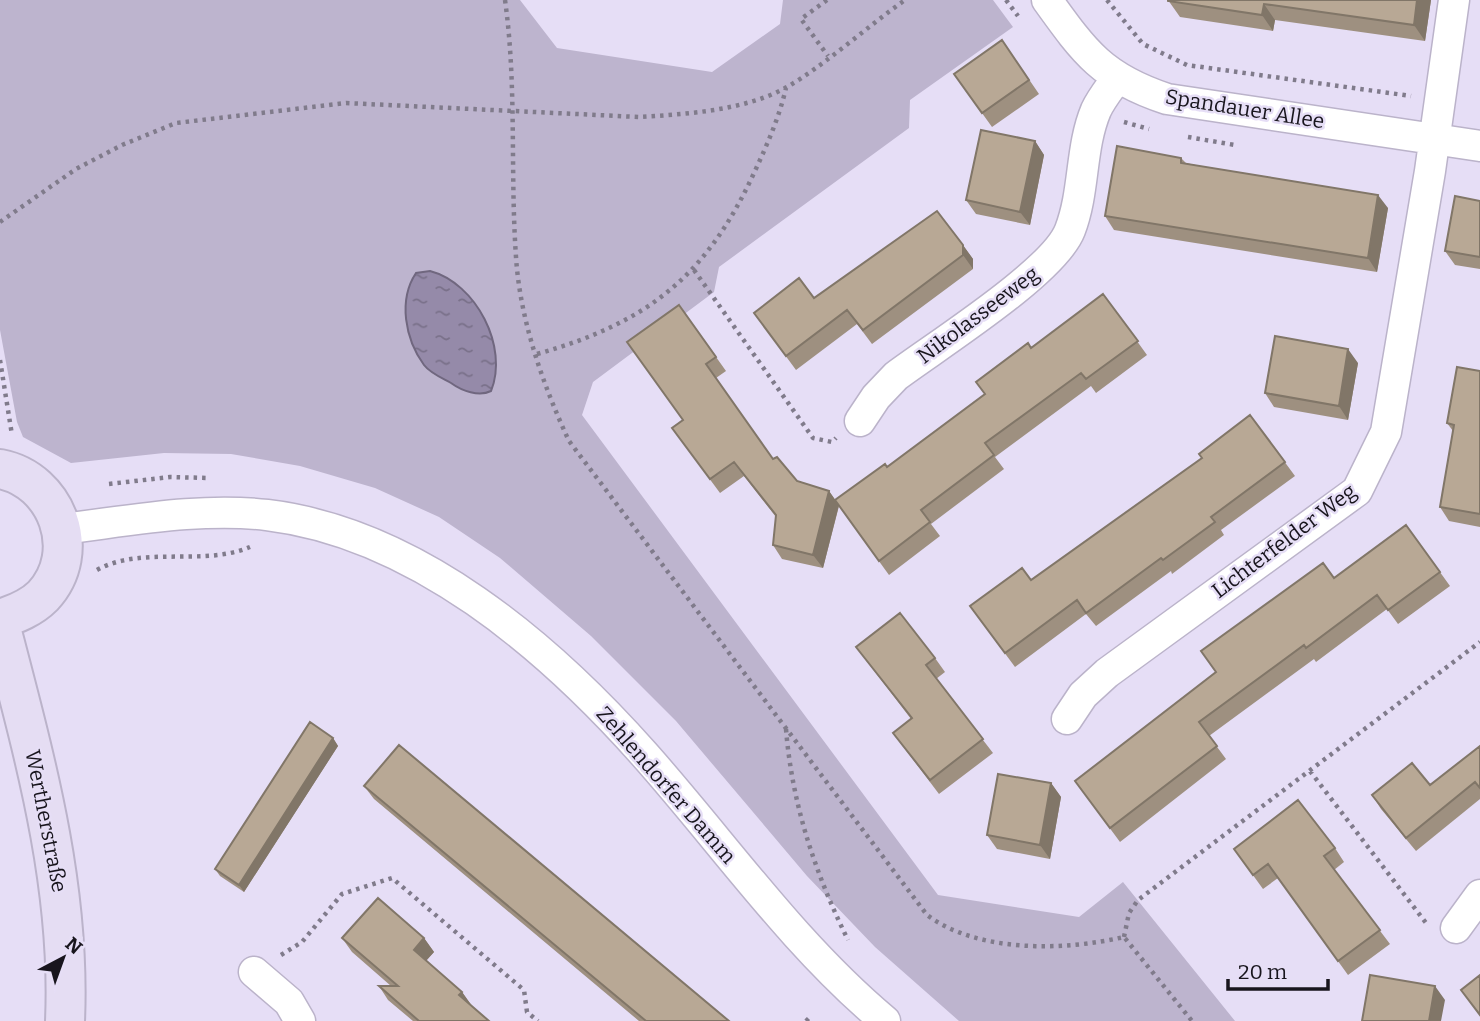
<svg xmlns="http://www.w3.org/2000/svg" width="1480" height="1021" viewBox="0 0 1480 1021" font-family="Bitter,serif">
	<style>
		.park { fill: #bdb4ce }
		.water { fill: url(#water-ripples); stroke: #70677f; stroke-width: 2 }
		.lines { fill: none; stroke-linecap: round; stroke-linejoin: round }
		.minor-casing { stroke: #bbb3ca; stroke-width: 33 }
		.secondary-casing { stroke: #bbb3ca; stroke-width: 42 }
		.path { stroke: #807b8b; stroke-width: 4.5; stroke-dasharray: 3.5 5; stroke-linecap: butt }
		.minor { stroke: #fff; stroke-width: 30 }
		.secondary { stroke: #e5ddf3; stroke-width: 38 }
		.wall { fill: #9e9080 }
		.shaded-wall { fill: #817668 }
		.building { fill: #b8a895; stroke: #817668; stroke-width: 2 }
		.labels { text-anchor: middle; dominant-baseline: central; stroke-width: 5; stroke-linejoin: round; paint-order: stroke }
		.street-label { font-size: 21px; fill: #18151d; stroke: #e6def6 }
	</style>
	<defs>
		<pattern id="water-ripples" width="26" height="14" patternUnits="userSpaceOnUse" patternTransform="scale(1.75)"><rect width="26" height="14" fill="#958aa9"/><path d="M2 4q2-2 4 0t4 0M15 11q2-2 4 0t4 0" fill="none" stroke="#797089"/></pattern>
	</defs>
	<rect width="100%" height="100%" fill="#e6def6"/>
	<!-- park -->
	<path class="park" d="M0 0H520L557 48 712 72 780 24 783 0H993L1013 27 910 100 909 128 719 267 714 292 593 382 582 415 938 895 1079 917 1123 882 1235 1021H959L875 947 807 876 676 721 591 636 500 558 439 517 375 488 300 466 231 454 164 453 71 463 23 437 17 422 0 330Z"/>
	<!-- water -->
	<path class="water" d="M430 271C476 283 509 347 491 391 479 397 462 391 451 383 442 378 430 373 424 365 405 339 398 300 416 273Z"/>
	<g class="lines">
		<!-- minor casing -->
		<g class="minor-casing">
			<path id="minor" d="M1047 0C1085 53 1103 78 1167 99L1480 146
				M860 421 876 397 896 376C936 346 1054 272 1070 230 1085 191 1080 148 1096 110 1101 99 1110 88 1117 78
				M62 529C129 521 200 507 267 515 416 533 548 646 644 754 724 844 792 943 885 1021
				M1067 719 1083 695 1107 673 1357 491 1386 432 1430 171 1454 0
				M1456 928 1480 895
				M254 972 289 1002 300 1021"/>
		</g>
		<!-- secondary casing -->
		<g class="secondary-casing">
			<path id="secondary" d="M0 469C57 480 84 552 43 596 31 608 16 614 0 619
				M0 624C34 755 71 884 65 1021"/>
		</g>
		<!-- path -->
		<path class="path" d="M505 0C517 86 510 171 516 257 520 320 543 385 569 441L927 915C978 953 1064 951 1124 937L1192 1021
			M827 0 801 19 828 56
			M1006 0 1018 16
			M1107 0 1143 44 1187 65 1411 96
			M1124 122 1149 129
			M1188 137 1235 145
			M0 222 76 169 122 145 176 123 346 103 639 117C686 114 744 111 787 87 825 65 868 26 905 0
			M694 270 813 438 832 442 836 438
			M537 354C647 323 706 277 754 173 767 145 779 118 786 88
			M0 360 12 435
			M109 484 170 477 210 478
			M97 570C142 545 203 567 250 547
			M786 729C792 804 815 873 848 940
			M1310 771 1426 923
			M1124 937 1129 913 1138 900 1480 642
			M281 955 302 942 342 894 392 878 524 990 527 1012 538 1021
			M806 1021 810 1017"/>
		<!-- minor -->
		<use href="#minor" class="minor"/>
		<!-- secondary -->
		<use href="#secondary" class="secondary"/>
	</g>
	<!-- wall -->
	<path class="wall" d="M1168 0H1431L1425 41 1275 20 1273 31 1180 17Z
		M1002 40 1039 94 992 127 954 74Z
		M1035 141 1044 155 1030 225 976 214 966 200Z
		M1181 158 1186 163 1388 208 1377 272 1114 230 1105 216Z
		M1480 201V269L1455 265 1445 251Z
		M937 211 973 259V269L872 344 857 324 796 370 754 313 814 298Z
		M1103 294 1147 355 1096 393 1091 386 995 457 1004 469 931 524 940 536 889 575 839 506 823 568 782 559 773 545 776 517 744 476 720 493 672 428 683 420 679 305 726 371 716 378 773 459 797 481 829 491 835 500 887 467 985 395 1031 348Z
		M1358 363 1348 420 1274 407 1265 393Z
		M1480 371V527L1449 521 1440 507 1453 431 1447 423Z
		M1250 415 1295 476 1221 530 1224 535 1172 574 1171 571 1096 626 1086 614 1015 667 970 606 1031 580 1202 458Z
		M1406 525 1450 586 1398 624 1387 609 1316 662 1314 659 1209 736 1226 759 1120 842 1075 781 1216 672 1201 651 1334 578Z
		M856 647 935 658 945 672 936 679 993 753 939 794 893 733 911 719Z
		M333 738 338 746 244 892 220 876 215 869Z
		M1480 746V799L1416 851 1381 809 1372 795 1430 785Z
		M1051 783 1061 797 1050 859 997 849 987 835Z
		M364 786 729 1021H639L374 799Z
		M1335 848 1344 862 1334 870 1390 944 1348 975 1278 878 1263 889 1234 849Z
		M342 938H424L434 952 426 961 462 992 472 1006 489 1021H413L388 1000 379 986H391L352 952Z"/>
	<!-- shaded-wall -->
	<path class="shaded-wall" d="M1417 0H1431L1425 41 1414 25Z
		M1264 4 1275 20 1273 31 1262 15Z
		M1035 141 1044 155 1030 225 1020 212Z
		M1378 195 1388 208 1377 272 1368 258Z
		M963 245 973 259V269L963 255Z
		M1348 349 1358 363 1348 420 1339 406Z
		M829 491 839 505 823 568 813 555Z
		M333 738 338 746 244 892 239 885Z
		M1051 783 1061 797 1050 859 1040 845Z
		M424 938 434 952 423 964 414 950Z
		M1435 986 1445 1000 1441 1021H1429Z
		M462 992 472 1006 459 995Z"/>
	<!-- building -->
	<path class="building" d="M1168 0H1417L1414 25 1264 4 1262 15 1168 1Z
		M1002 40 1029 80 982 113 954 74Z
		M981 130 1035 141 1020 212 966 200Z
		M1117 146 1181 158V163L1378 195 1368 258 1105 216Z
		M1455 196 1480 201V257L1445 251Z
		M937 211 963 245V255L863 330 847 310 786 356 754 313 799 278 814 298Z
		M1103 294 1138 341 1086 379 1081 373 985 443 994 455 921 510 930 522 879 561 835 500 885 464 887 467 985 394 976 382 1028 343 1031 348Z
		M679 305 716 357 706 364 773 459 777 457 797 481 829 491 813 555 773 545 776 515 734 462 710 479 672 428 683 420 627 342Z
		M1275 336 1348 349 1339 406 1265 393Z
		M1457 367 1480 371V514L1440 507 1454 425 1447 423Z
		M1250 415 1285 462 1211 517 1215 522 1163 560 1161 558 1086 613 1077 600 1005 653 970 606 1022 568 1031 580 1202 458 1199 454Z
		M1406 525 1440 572 1388 610 1377 595 1306 648 1304 645 1199 722 1217 746 1110 828 1075 781 1216 672 1201 651 1323 563 1334 578Z
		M900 613 935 658 926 665 983 739 930 780 893 733 912 718 856 647Z
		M310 722 333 738 239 885 215 869Z
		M399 745 729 1021H646L364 786Z
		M1480 746V788L1475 782 1406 838 1372 795 1412 763 1430 785Z
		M998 774 1051 783 1040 845 987 835Z
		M1298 800 1335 848 1324 856 1380 930 1338 961 1268 864 1253 875 1234 849Z
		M378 898 424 938 414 950 462 992 459 995 489 1021H419L379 986H398L342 938Z
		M1370 975 1435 986 1429 1021H1362Z
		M1480 975V1015L1461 990Z"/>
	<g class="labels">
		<!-- street labels -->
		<g class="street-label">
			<text transform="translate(1245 109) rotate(9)">Spandauer Allee</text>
			<text transform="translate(978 315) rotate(-37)">Nikolasseeweg</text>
			<text transform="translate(1284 541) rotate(-37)">Lichterfelder Weg</text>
			<text transform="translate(666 785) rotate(49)">Zehlendorfer Damm</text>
			<text transform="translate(46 821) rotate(79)">Wertherstraße</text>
		</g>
	</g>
	<!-- north arrow -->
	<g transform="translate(63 958) rotate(41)" stroke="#e6def6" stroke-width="5" paint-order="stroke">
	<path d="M0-5L12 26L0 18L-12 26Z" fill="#18151d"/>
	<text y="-10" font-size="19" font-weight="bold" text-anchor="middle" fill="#18151d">N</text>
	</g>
	<!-- scale -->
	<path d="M1228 979v10h100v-10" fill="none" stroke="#18151d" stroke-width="3.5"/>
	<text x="1238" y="979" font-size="21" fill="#18151d" stroke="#e6def6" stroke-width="5" paint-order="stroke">20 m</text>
</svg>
